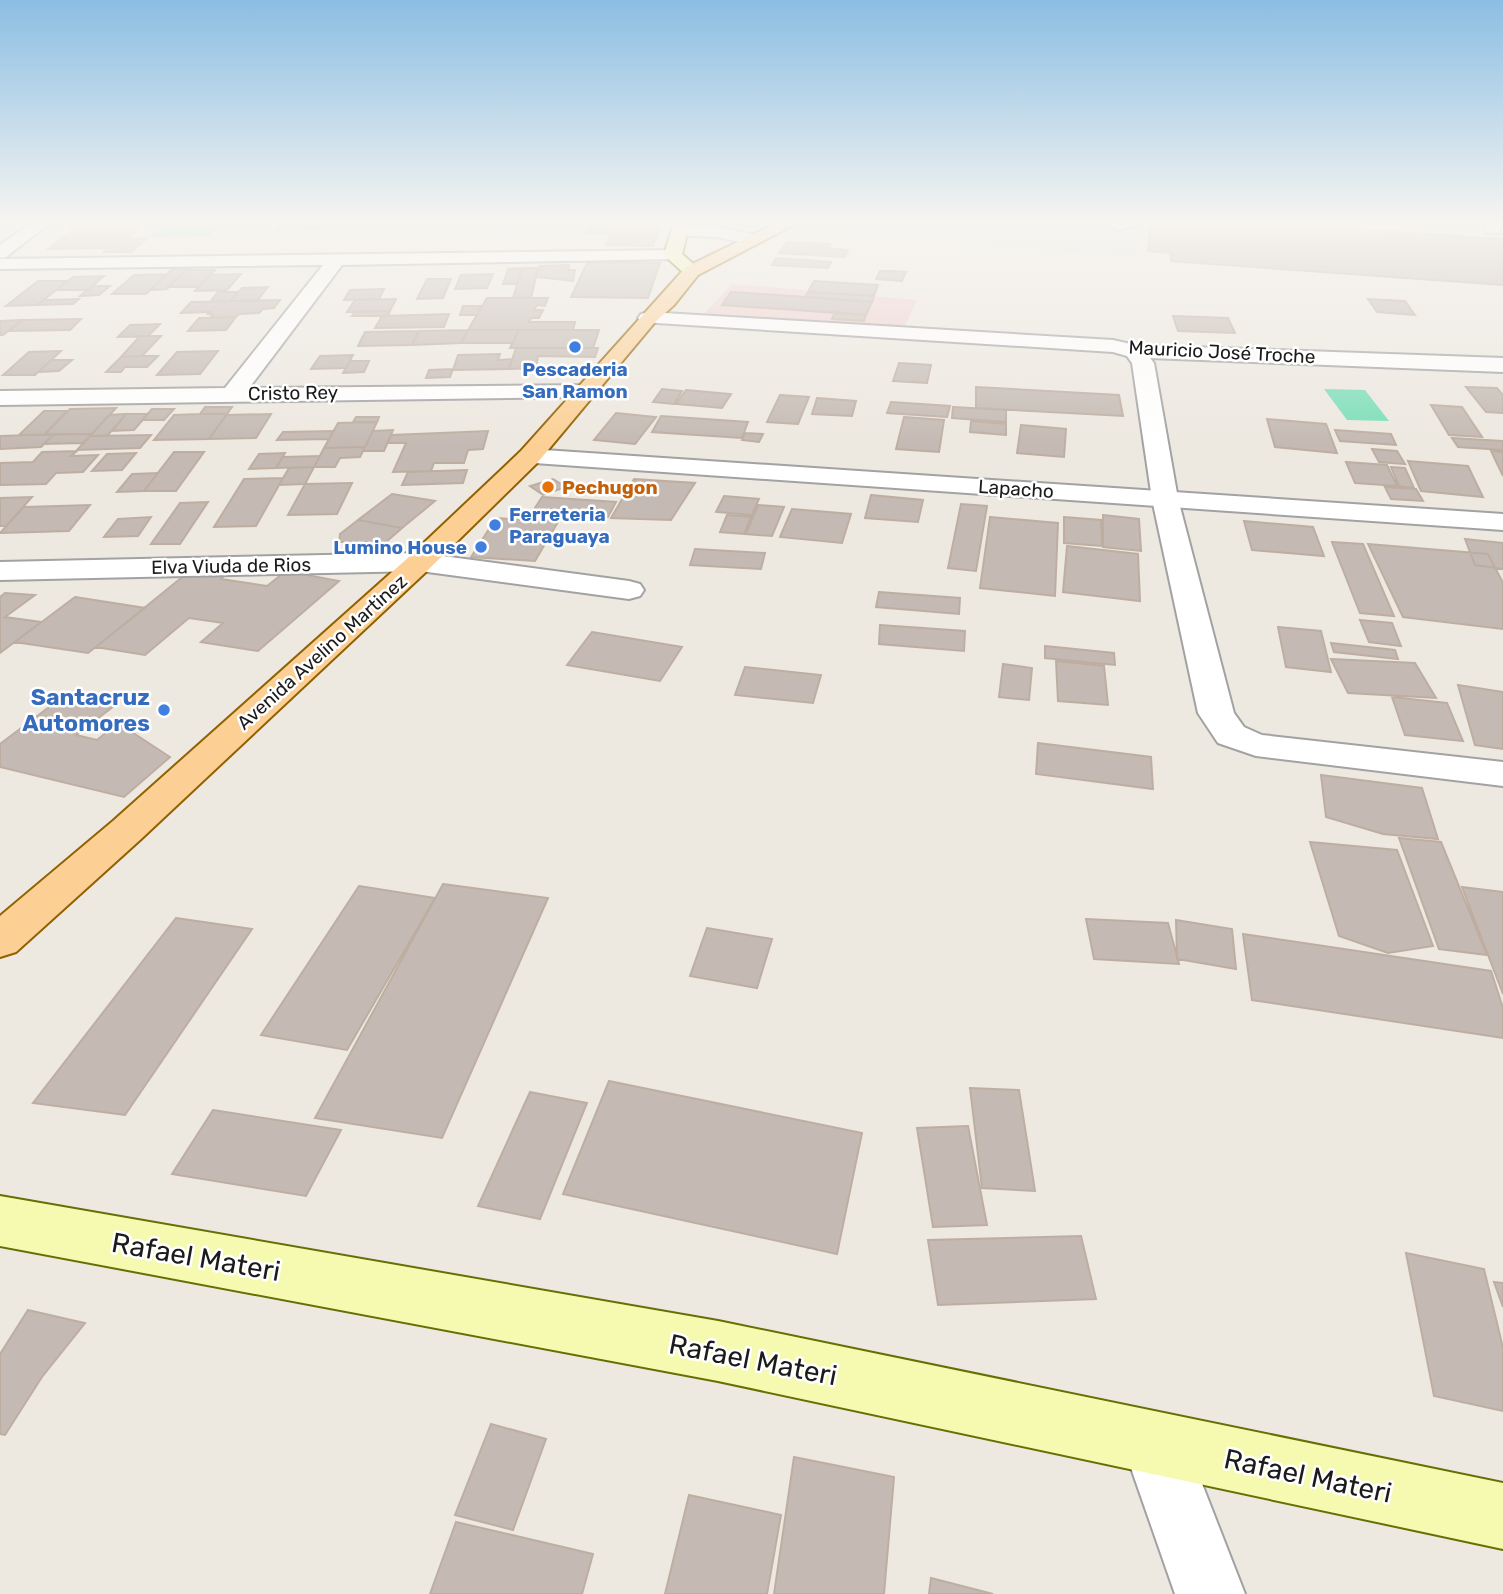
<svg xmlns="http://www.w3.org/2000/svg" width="1503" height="1594" viewBox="0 0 1503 1594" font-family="Rubik,sans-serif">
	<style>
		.commercial { fill: #efcfce }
		.pitch { fill: #7bdeb8 }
		.parking { fill: #dfdfdf }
		.building { fill: #c4bab3; stroke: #beaea2; stroke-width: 2 }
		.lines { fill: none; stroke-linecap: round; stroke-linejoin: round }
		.minor-casing { stroke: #a2a2a2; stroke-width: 4 }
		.tertiary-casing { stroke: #a2a2a2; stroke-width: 4 }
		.secondary-casing { stroke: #647003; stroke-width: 4 }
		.primary-casing { stroke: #916100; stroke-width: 4 }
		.minor { fill: #fff; fill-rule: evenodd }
		.tertiary { fill: #fff; fill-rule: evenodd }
		.secondary { fill: #f6fab1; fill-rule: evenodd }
		.primary { fill: #fcd095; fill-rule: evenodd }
		.shop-dot { fill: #3f7fe0; stroke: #fff; stroke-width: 2.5 }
		.food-dot { fill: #e8710a; stroke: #fff; stroke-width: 2.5 }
		.labels { text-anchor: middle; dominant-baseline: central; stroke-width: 5; stroke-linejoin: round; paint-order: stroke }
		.far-street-label { font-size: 19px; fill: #1b1b1b; stroke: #fff }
		.far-shop-label { font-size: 19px; font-weight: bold; fill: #366cbe; stroke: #fff }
		.far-food-label { font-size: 19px; font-weight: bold; fill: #c56008; stroke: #fff; text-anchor: start }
		.shop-label { font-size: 23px; font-weight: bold; fill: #366cbe; stroke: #fff; text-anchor: end }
		.near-street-label { font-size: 28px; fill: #1b1b1b; stroke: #fff }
	</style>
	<rect width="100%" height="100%" fill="#ede8e0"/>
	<!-- commercial -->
	<path class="commercial" d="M732 284 917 300 905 326 704 314Z"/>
	<!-- pitch -->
	<path class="pitch" d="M169 222H224L209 236 150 237Z
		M1324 389 1365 390 1389 421 1347 420Z"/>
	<!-- parking -->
	<path class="parking" d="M864 222H1141L1137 257 853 236Z"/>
	<!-- building -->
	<path class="building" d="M79 222H140L134 226 70 228Z
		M283 222H326L319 229 275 230Z
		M735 222H764L754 227 731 224Z
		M1171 222H1244L1503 239V285L1171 261 1170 253 1148 251 1150 223 1171 224Z
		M591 225 660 226 658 234 587 233Z
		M140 227 126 239 60 240 76 228Z
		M612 233 658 234 653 246 606 245Z
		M147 238 131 252H104L121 239Z
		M121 239 110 248 48 249 60 240Z
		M787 242 831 244 829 249 848 250 845 257 779 253Z
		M776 258 831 262 828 268 772 265Z
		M587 263H660L648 298 571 297Z
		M176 265H191L167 289 151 290Z
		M569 265 568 270H575L573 281 536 277 539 266Z
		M522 268 517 284H503L508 269Z
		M522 268H538L531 298H513Z
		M186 270H215L199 287H168Z
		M880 271H891L906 272 902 281 876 279Z
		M166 274 146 294H112L134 275Z
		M241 274 227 290 195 291 210 275Z
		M493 274 487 288 455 289 461 275Z
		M104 276 88 290H56L73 277Z
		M427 279H451L443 298 417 299Z
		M38 281H68L37 305 6 306Z
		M814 281 878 285 874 296 808 292Z
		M92 286H110L99 295 80 296Z
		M268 287 257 301H230L242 288Z
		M384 289 379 299 344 300 350 290Z
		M218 292H238L230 301 210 302Z
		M731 292 805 297 872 302 866 315 722 305Z
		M808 292 874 296 872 302 805 297Z
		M487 298H548L545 306 537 305 534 310H543L539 318H531L529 322H575L573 330H468Z
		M79 299 73 304 37 305 44 300Z
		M396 299 390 311 347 312 355 300Z
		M1368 299 1405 301 1415 315 1377 312Z
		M280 300 274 308 263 309 259 313 239 314 236 317 210 318 213 314H208L210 312 181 313 191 302Z
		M463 306H480L477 315H460Z
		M390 311 388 316H352L355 312Z
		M835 312 866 315 864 321 832 319Z
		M449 314 444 327 375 328 382 316Z
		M1173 316 1228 318 1235 333 1178 331Z
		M236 317 226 330 188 331 199 318Z
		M81 319 70 330 9 331 22 320Z
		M22 320 3 335H0V321Z
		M160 324 148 336 118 337 130 325Z
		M468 330 461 343 412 345 419 331Z
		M468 330H519L513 343H461Z
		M519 330H599L593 348H510Z
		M418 331 412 345 358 346 365 332Z
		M140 336H161L142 356 121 357Z
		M516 348H598L595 357 538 356 536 368 509 369Z
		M61 351 35 375H3L29 352Z
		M218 351 200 374 157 375 177 352Z
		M500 354 498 360 512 359 509 369 453 370 458 355Z
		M353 355 346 368 311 369 320 356Z
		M142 356H158L147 367H125L121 372H106L121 357Z
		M51 360H72L59 371 38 372Z
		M350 361H369L364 372 343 373Z
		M899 363 931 365 927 383 893 381Z
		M453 369 450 377 426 378 429 370Z
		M976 387 1119 395 1123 416 976 408Z
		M1466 387 1497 388 1503 395V413L1486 412Z
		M662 389 682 391 674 404 653 402Z
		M686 390 731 394 722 408 676 404Z
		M780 395 809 397 798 424 767 422Z
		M817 398 856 401 852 416 812 414Z
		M891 402 950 406 947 417 887 413Z
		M1431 405 1462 407 1482 437 1449 435Z
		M205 407H232L227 414H200Z
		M953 407 1006 410V422L952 418Z
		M116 408 92 434 44 435 70 409Z
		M152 409H174L164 420H142Z
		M44 411H67L44 435H19Z
		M616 413 656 417 635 444 594 440Z
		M126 414H148L134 430 112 431Z
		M126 414 107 436H90L109 415Z
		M200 414H227L209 439 154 440 174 415Z
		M271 414 256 438 209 439 226 415Z
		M661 416 748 422 742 438 652 432Z
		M356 417H379L377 422H353Z
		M904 417 944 420 939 452 896 449Z
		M1267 419 1326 424 1337 453 1275 447Z
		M971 421 1006 424V435L970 432Z
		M377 422 365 447 324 448 338 423Z
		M1021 425 1066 429 1064 457 1017 453Z
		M393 430 384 451H363L373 431Z
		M1335 430 1391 434 1396 445 1340 441Z
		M334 431 329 439 277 440 283 432Z
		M488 431 483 449 468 450 464 463H434L431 471 393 472 406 443H388L391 435Z
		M745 433 763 434 759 442 742 440Z
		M54 434H92L83 443 44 444Z
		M54 434 41 447 0 449V436Z
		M151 435 140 448 77 450 90 436Z
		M1452 438 1503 441V450L1458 447Z
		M365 447 360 457 340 458 335 467H314L324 448Z
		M1372 449 1397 451 1405 464 1379 462Z
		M77 451 71 456 98 455 83 472 56 473 46 484 0 485V463L33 462 42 452Z
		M1491 451 1503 452V476Z
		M174 452H204L176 491H144Z
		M136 453 122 470 92 471 107 454Z
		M285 453 276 468 249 469 259 454Z
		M320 456 314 467 276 468 283 457Z
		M1408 461 1468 466 1483 497 1421 491Z
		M1346 462 1387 465 1397 486 1355 483Z
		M314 467 305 484 279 485 289 468Z
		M1391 467 1405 468 1414 488 1399 486Z
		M467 470 463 483 402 485 408 472Z
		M158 473 144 491 117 492 132 474Z
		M283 478 256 526 214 527 244 479Z
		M553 479 566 487 543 495 530 486Z
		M634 479 695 483 671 520 611 518Z
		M352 483 337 514 288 515 305 484Z
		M1385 487 1416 489 1423 501 1391 499Z
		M392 494 435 501 402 528 358 520Z
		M871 495 923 500 918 522 865 518Z
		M724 496 759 499 752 515 716 512Z
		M32 497 6 526H0V498Z
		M542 497 616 502 608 517 533 511Z
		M208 502 180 544H151L180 503Z
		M961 504 987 506 976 571 948 568Z
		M90 505 69 531 0 533 24 507Z
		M758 505 784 507 772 536 746 534Z
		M792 509 851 514 842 543 780 537Z
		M727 515 751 517 744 534 720 532Z
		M1103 515 1139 519 1141 551 1103 547Z
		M151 517 138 536 104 537 118 519Z
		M990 517 1058 523 1055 596 980 588Z
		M1064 517 1101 520 1102 546 1064 543Z
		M496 518 558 522 535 561 471 557Z
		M358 520 402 528 386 542H339L340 534Z
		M1244 521 1313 527 1324 556 1252 550Z
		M1465 539 1503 543V569L1475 565Z
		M1332 542 1363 544 1394 616 1360 613Z
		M1368 544 1488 554 1503 583V629L1403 617Z
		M1067 546 1138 554 1140 601 1063 592Z
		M695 549 765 553 761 569 690 565Z
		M286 571 339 581 258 651 201 642 223 623 189 618 145 655 96 647 186 574H226L221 579 267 586Z
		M879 592 960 598 959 614 876 607Z
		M5 593 35 595 5 617 41 622 0 653V597Z
		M75 597 145 608 88 653 15 642Z
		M1360 620 1392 623 1401 646 1369 642Z
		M880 625 965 631 964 651 879 644Z
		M1278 627 1321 631 1331 672 1286 667Z
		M592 632 682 647 660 681 567 665Z
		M1331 643 1395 650 1398 659 1334 652Z
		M1045 646 1114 653 1115 665 1045 658Z
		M1331 659 1415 663 1436 698 1348 693Z
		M1056 661 1104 666 1108 705 1058 701Z
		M1003 664 1032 668 1029 700 999 697Z
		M745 667 821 675 813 703 735 695Z
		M1458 685 1503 692V749L1475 745Z
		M69 692 118 703 76 735 97 740 118 723 170 757 124 797 0 767V744Z
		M1392 697 1447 703 1463 741 1405 735Z
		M1038 743 1151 757 1153 789 1036 774Z
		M1321 775 1422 788 1438 839 1383 834 1326 817Z
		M1399 838 1441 842 1487 955 1439 949Z
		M1310 842 1397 850 1433 946 1388 953 1339 936Z
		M443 884 548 898 442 1138 315 1118Z
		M359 886 435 898 347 1050 261 1035Z
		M1462 887 1503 892V994Z
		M176 918 252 929 125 1115 33 1103Z
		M1086 919 1168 923 1179 964 1094 959Z
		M1176 920 1232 929 1236 969 1177 959Z
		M707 928 772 939 757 988 690 976Z
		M1243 934 1491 971 1503 1008V1038L1252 1000Z
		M609 1081 862 1133 837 1254 563 1194Z
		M970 1088 1019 1090 1035 1191 982 1188Z
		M530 1092 587 1103 540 1219 478 1206Z
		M213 1110 341 1130 306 1196 172 1174Z
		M968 1126 987 1225 933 1227 917 1128Z
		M1081 1236 1096 1299 938 1305 928 1240Z
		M1406 1253 1484 1269 1503 1348V1411L1434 1396Z
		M1494 1282 1503 1283V1307Z
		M28 1310 85 1323 42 1377 5 1435 0 1434V1354Z
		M491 1424 546 1439 513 1530 455 1515Z
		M794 1457 894 1477 884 1594H774Z
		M689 1495 781 1515 767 1594H665Z
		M456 1522 593 1554 582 1594H430Z
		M931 1578 993 1594H929Z"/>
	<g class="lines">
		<!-- minor casing -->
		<g class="minor-casing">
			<path id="minor" d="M33 222H51L6 257 0 258V245Z
				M1113 222H1139L1137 225 1119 230 1113 228 1111 225Z
				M1488 222H1503L1499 233H1487L1485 230Z
				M680 226 717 227 760 236 762 240 754 245 717 237 674 235 672 231Z
				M673 250 682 255 679 259 342 265 249 388 594 385 597 390 594 395 586 397 0 405V391L225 388 323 265 0 269V259Z
				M648 312 1113 340 1135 345 1503 358V372L1150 358 1154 363 1178 499 1234 713 1244 727 1262 735 1503 762V786L1256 756 1218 743 1198 713 1152 499 1132 363 1127 356 1113 352 641 322 638 318 641 314Z
				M420 553 629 581 640 584 644 590 640 596 629 599 420 571 0 580V562Z
				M1155 1413 1178 1422 1245 1594H1175L1123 1445 1132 1422Z"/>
		</g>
		<!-- tertiary casing -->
		<g class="tertiary-casing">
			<path id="tertiary" d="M529 449 1503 514V530L520 462 516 457 520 452Z"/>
		</g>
		<!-- secondary casing -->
		<g class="secondary-casing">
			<path id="secondary" d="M674 222H690L682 254 701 271 698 275H686L664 255Z
				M0 1196 718 1321 1503 1483V1549L718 1381 0 1246Z"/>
		</g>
		<!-- primary casing -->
		<g class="primary-casing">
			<path id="primary" d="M779 222H799L698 275 674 305 655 322 538 462 430 568 141 839 16 952 0 957V916L113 821 410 556 520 452 686 267Z"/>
		</g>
		<!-- minor -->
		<use href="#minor" class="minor"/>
		<!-- tertiary -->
		<use href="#tertiary" class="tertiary"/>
		<!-- secondary -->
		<use href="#secondary" class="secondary"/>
		<!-- primary -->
		<use href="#primary" class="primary"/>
	</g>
	<!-- sky -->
	<linearGradient id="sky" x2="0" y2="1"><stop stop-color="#8bbee3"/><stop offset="0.5" stop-color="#f7f5f1"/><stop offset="1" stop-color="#f7f5f1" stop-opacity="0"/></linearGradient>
	<rect width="1503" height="445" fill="url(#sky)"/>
	<!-- markers -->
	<g class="shop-dot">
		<circle cx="575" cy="347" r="7"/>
		<circle cx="495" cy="525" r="7"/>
		<circle cx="481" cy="547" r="7"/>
		<circle cx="164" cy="710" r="7"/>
	</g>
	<circle class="food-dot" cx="548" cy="487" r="7"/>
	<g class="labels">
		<!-- far-street labels -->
		<g class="far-street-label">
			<text transform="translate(1222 352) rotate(3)">Mauricio José Troche</text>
			<text transform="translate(293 393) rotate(-1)">Cristo Rey</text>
			<text transform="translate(1016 489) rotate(4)">Lapacho</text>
			<text transform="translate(231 566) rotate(-1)">Elva Viuda de Rios</text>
			<text transform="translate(322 652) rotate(-42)">Avenida Avelino Martinez</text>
		</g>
		<!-- far-shop labels -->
		<g class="far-shop-label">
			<text x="575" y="369">Pescaderia<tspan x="575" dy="22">San Ramon</tspan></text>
			<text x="509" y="514" text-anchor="start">Ferreteria<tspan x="509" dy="22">Paraguaya</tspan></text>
			<text x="467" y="547" text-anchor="end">Lumino House</text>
		</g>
		<!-- far-food labels -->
		<g class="far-food-label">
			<text x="562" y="487">Pechugon</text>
		</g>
		<!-- shop labels -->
		<g class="shop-label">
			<text x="150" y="697">Santacruz<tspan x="150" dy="26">Automores</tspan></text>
		</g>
		<!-- near-street labels -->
		<g class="near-street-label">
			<text transform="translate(196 1257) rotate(10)">Rafael Materi</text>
			<text transform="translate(753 1360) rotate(11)">Rafael Materi</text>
			<text transform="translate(1308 1476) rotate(12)">Rafael Materi</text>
		</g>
	</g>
</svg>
